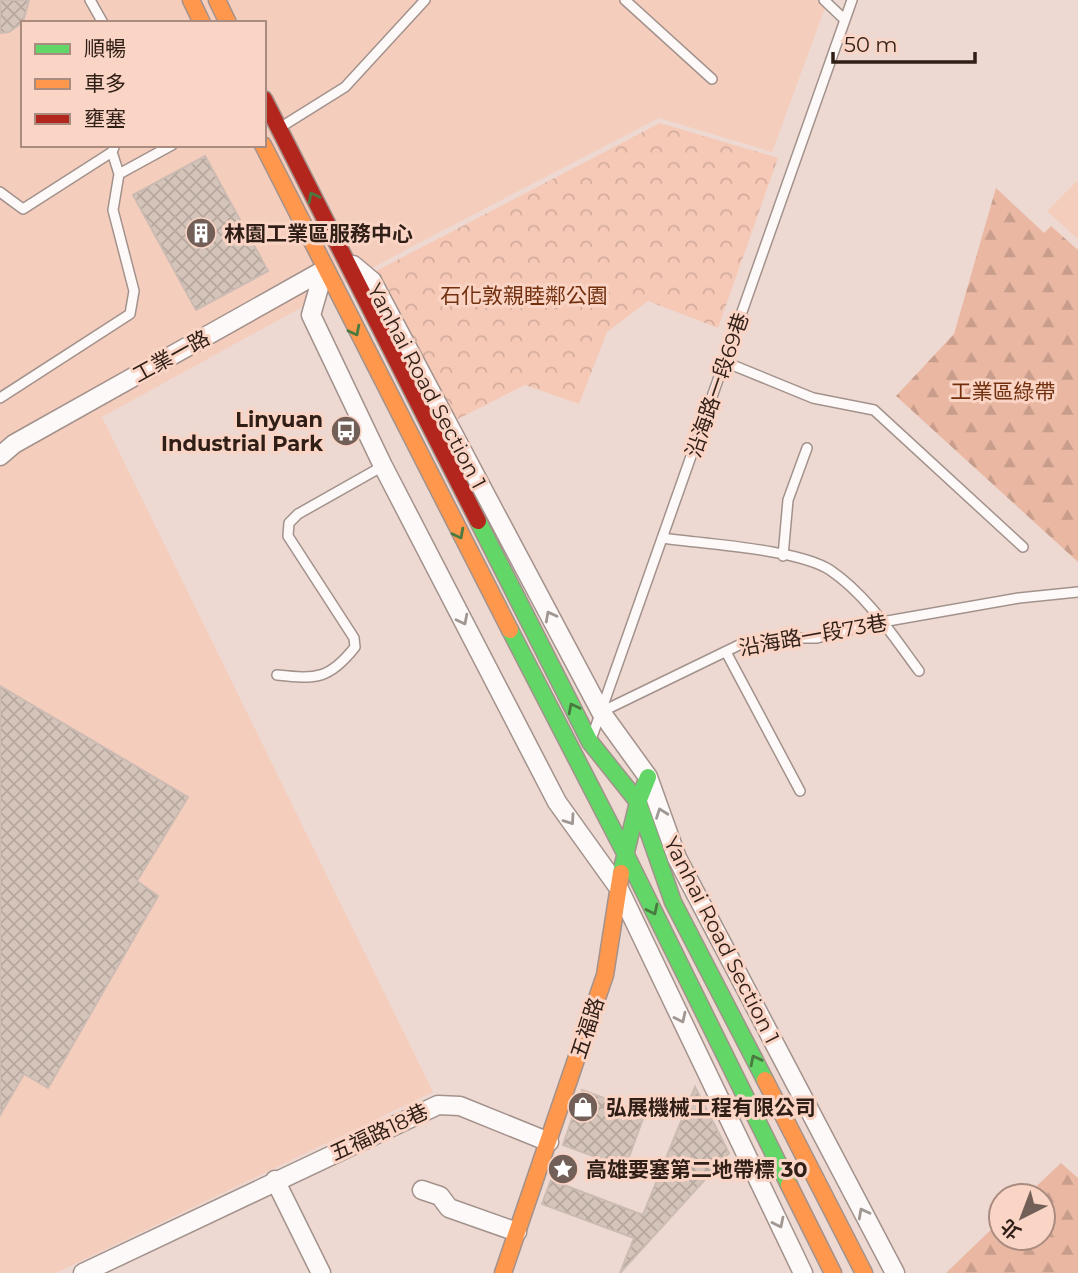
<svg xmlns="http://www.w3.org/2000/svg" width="1078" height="1273" viewBox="0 0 1078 1273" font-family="Montserrat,'Noto Sans TC',sans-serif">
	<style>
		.built { fill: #f5cdbd; fill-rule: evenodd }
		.forest { fill: url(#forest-firs) }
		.park { fill: url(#park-crowns) }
		.building { fill: url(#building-cross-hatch); stroke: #cbbbb2; stroke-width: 2 }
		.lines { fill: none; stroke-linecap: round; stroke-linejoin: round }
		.lane-casing { stroke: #a3928c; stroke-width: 12 }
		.street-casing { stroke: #a3928c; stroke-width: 21 }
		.fast-casing { stroke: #a3928c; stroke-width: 19 }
		.slow-casing { stroke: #a3928c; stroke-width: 19 }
		.jam-casing { stroke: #a3928c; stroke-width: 19 }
		.lane { stroke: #fcf9f8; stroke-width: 9 }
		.street { stroke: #fcf9f8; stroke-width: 18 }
		.fast { stroke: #63d668; stroke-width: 16 }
		.slow { stroke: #ff974d; stroke-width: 16 }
		.jam { stroke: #b3261e; stroke-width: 16 }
		.oneway { stroke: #4a7a40 }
		.oneway2 { stroke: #a09793 }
		.labels { text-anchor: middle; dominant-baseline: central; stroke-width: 6; stroke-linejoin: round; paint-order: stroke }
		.poi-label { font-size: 21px; font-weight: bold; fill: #301f17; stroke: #fad4c4; text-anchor: start }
		.park-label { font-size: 21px; fill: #72300f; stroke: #fad4c4 }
		.street-label { font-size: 21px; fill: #301f17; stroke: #fad4c4 }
	</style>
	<defs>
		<pattern id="forest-firs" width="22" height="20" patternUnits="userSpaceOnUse" patternTransform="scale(1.75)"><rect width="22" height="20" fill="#e9b7a2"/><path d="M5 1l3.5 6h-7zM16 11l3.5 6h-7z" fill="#c89d8b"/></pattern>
		<pattern id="park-crowns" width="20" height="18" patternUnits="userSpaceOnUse" patternTransform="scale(1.75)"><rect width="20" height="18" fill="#f6c9b7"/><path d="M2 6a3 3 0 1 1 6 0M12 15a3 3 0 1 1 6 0" fill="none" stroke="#d3ac9d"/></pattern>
		<pattern id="building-cross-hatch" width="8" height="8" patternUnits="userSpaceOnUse" patternTransform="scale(1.75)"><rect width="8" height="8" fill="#d4c4b9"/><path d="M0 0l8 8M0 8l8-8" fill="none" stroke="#b6a89e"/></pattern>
	</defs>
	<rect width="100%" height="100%" fill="#edd9d1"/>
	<!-- built -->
	<path class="built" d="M0 0H828L772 152 659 118 411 247 102 417 433 1092 56 1273H0ZM23 23H264V145H23Z
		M1078 180V239L1047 211Z"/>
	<!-- forest -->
	<path class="forest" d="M996 188 1044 233 1051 226 1078 250V562L896 396 954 334Z
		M1061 1163 1078 1178V1273H946L1001 1220V1238H1043V1196H1026Z"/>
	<!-- park -->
	<path class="park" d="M660 123 778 158 718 328 648 301 607 332 579 404 525 385 452 422 376 271Z"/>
	<!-- building -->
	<path class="building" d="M0 0H29L23 22 9 32 0 33Z
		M205 156 268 271 196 310 133 195Z
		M0 686 188 797 137 881 158 896 48 1088 24 1074 0 1115Z
		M695 1087 729 1153 620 1273 634 1238 542 1204 551 1180 643 1215Z
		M582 1090 645 1113 625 1168 563 1145Z"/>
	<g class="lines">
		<!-- lane casing -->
		<g class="lane-casing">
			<path id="lane" d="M90 0 103 23
				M625 0 712 79
				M824 0 845 20
				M281 127 345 87 425 0
				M112 152 119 174
				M0 192 23 209 112 152 115 145
				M725 362 813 398 874 410 1023 547
				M0 398 130 314 134 291 113 210 119 174 172 145
				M662 538C704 544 798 549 830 570 867 595 893 636 919 671
				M783 556 788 500 807 448
				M726 652 800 791
				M277 675C316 679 329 680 355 647L354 638 288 536 289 523 298 514 383 466
				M601 712 739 645 773 638H817L882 622 1019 598 1078 592
				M593 734 852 0"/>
		</g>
		<!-- street casing -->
		<g class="street-casing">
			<path id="street" d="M353 265 372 281 601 712 648 777 677 858 895 1273
				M324 270 311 315 383 466 557 802 618 887 803 1273
				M0 456 14 444 324 270
				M275 1180 321 1273
				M422 1190 440 1196 449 1208 517 1232
				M83 1273 438 1105 460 1106 549 1142"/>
		</g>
		<!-- fast casing -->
		<g class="fast-casing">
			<path id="fast" d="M478 521 590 742 638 802 673 902 765 1080
				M510 630 627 857 789 1185
				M621 873 638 802 648 777"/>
		</g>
		<!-- slow casing -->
		<g class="slow-casing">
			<path id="slow" d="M191 0 202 23
				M217 0 228 23
				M263 145 510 630
				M765 1080 864 1273
				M789 1185 833 1273
				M503 1273 605 975 621 873"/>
		</g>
		<!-- jam casing -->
		<g class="jam-casing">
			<path id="jam" d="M264 99 478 521"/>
		</g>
		<!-- lane -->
		<use href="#lane" class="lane"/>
		<!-- street -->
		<use href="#street" class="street"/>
		<!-- fast -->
		<use href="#fast" class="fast"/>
		<!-- slow -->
		<use href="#slow" class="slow"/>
		<!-- jam -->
		<use href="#jam" class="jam"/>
	</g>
	<!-- one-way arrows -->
	<defs><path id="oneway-chevron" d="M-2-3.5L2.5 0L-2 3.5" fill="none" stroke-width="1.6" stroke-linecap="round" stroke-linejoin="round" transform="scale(1.75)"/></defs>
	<g class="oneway">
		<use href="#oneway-chevron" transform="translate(313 197) rotate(-117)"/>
		<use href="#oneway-chevron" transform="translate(355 331) rotate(63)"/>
		<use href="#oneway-chevron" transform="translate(459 534) rotate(63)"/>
		<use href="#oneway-chevron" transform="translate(573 708) rotate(-117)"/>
		<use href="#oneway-chevron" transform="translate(653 910) rotate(64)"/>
		<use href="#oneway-chevron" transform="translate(755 1060) rotate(-117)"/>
	</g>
	<g class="oneway2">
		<use href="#oneway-chevron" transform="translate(550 616) rotate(-118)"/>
		<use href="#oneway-chevron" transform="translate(463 620) rotate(63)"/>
		<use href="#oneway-chevron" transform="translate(661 813) rotate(-110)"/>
		<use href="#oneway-chevron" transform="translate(570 820) rotate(55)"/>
		<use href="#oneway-chevron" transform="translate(681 1018) rotate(64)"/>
		<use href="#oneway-chevron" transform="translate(863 1213) rotate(-118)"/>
		<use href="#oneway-chevron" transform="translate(779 1223) rotate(64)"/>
	</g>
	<!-- icons -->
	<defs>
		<g id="building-disc" transform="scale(1.575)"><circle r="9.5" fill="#726058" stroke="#fad4c4"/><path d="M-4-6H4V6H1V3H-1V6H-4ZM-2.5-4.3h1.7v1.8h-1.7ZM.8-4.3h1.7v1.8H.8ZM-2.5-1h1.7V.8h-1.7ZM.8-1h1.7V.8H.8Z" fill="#fff"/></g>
		<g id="bus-disc" transform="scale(1.575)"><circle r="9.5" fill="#726058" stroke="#fad4c4"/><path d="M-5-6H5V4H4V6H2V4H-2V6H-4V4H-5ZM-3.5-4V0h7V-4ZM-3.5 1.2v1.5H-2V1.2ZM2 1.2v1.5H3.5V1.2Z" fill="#fff"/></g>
		<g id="shop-disc" transform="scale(1.575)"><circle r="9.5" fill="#726058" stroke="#fad4c4"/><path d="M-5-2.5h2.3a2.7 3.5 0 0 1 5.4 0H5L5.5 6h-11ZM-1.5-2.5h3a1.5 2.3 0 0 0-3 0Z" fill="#fff"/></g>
		<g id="sight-disc" transform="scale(1.575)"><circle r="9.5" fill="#726058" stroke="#fad4c4"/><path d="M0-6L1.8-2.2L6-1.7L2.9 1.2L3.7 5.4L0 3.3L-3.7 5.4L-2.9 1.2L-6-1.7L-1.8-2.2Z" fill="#fff"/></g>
	</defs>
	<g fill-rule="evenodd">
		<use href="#building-disc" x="201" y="233"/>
		<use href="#bus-disc" x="346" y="431"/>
		<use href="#shop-disc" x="583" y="1107"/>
		<use href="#sight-disc" x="563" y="1169"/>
	</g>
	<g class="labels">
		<!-- poi labels -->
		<g class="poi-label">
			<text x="224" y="233">林園工業區服務中心</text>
			<text x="323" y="419" text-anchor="end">Linyuan<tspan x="323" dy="24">Industrial Park</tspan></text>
			<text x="606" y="1107">弘展機械工程有限公司</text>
			<text x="586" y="1169">高雄要塞第二地帶標 30</text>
		</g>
		<!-- park labels -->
		<g class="park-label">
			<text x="524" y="295">石化敦親睦鄰公園</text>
			<text x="1003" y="391">工業區綠帶</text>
		</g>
		<!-- street labels -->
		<g class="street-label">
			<text transform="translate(171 356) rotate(-29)">工業一路</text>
			<text transform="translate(717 385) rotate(-71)">沿海路一段69巷</text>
			<text transform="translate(427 386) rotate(62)">Yanhai Road Section 1</text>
			<text transform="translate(813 635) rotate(-10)">沿海路一段73巷</text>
			<text transform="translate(722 940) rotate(63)">Yanhai Road Section 1</text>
			<text transform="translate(587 1028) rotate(-72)">五福路</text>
			<text transform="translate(379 1132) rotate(-25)">五福路18巷</text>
		</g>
	</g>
	<!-- legend -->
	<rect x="21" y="21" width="245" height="126" fill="#fad4c4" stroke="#a98c7f" stroke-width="2"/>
	<rect x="35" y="44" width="35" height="10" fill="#63d668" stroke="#a98c7f" stroke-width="2"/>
	<text x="84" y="56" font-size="21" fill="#301f17">順暢</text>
	<rect x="35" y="79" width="35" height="10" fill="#ff974d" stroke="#a98c7f" stroke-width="2"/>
	<text x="84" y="91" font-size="21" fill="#301f17">車多</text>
	<rect x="35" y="114" width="35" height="10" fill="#b3261e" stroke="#a98c7f" stroke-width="2"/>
	<text x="84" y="126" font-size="21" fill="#301f17">壅塞</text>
	<!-- north arrow -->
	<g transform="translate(1022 1217) rotate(222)"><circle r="33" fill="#fad4c4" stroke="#a98c7f" stroke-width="2"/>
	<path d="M0-5L12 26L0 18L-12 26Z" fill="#726058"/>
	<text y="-10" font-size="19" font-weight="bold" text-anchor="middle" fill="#301f17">北</text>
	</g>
	<!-- scale -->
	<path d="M833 52v10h142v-10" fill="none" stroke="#301f17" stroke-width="3.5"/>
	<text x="844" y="52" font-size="21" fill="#301f17" stroke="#fad4c4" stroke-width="5" paint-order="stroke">50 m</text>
</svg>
